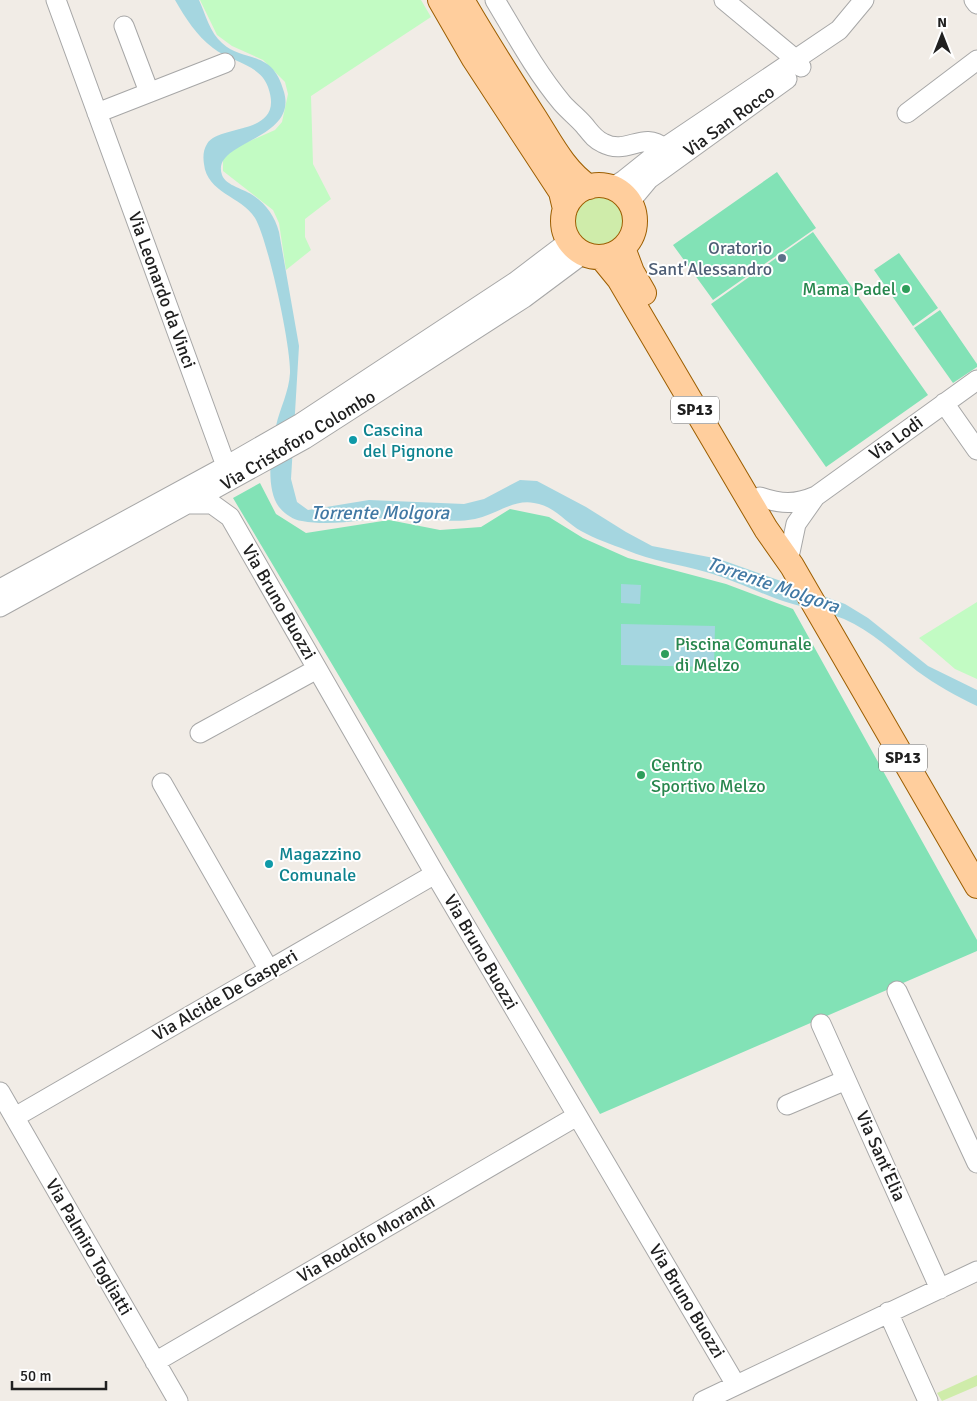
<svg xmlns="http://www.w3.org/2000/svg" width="977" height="1401" viewBox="0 0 977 1401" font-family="Signika,sans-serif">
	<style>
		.grass { fill: #cfecaa }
		.park { fill: #c2fbc3 }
		.pitch { fill: #82e2b6 }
		.water { fill: #a5d6e0 }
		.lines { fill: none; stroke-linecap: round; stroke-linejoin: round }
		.minor-casing { stroke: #a7a7a7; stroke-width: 21 }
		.major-casing { stroke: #9c5e00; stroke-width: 26 }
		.minor { stroke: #fff; stroke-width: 19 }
		.major { stroke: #ffce9d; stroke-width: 24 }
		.service-dot { fill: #5c6f8a; stroke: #fff; stroke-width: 2 }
		.leisure-dot { fill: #2e9e5b; stroke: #fff; stroke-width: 2 }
		.culture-dot { fill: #0f9aa8; stroke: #fff; stroke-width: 2 }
		.labels { text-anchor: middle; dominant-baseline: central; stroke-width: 4; stroke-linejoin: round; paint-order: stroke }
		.shield { fill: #fff; stroke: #636363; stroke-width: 1 }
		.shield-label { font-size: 16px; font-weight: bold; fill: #202020 }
		.street-label { font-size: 18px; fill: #202020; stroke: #fff }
		.service-label { font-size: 18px; fill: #4e5e75; stroke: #fff; text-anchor: end }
		.leisure-label { font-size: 18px; fill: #27864d; stroke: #fff; text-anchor: start }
		.culture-label { font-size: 18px; fill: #0d838f; stroke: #fff; text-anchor: start }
		.water-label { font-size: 19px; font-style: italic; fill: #4279a4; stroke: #fff }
	</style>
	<rect width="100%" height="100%" fill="#f1ece6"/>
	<!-- grass -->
	<path class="grass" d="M569 221a31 31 0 1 1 62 0a31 31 0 1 1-62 0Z
		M977 1375V1386L942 1401 937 1393Z"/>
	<!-- park -->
	<path class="park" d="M200 0H421L431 17 311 96 313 164 331 199 305 219V237L311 250 286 270 279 223 273 210 223 171V158L227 151 275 130 282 122 288 94 285 82 263 60 232 46 217 35Z
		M977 602V679L955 669 919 638Z"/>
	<!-- pitch -->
	<path class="pitch" d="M777 172 816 228 713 300 673 245Z
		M813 232 928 395 826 467 711 304Z
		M899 253 938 308 913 326 874 270Z
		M940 310 977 364V367L953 383 914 328Z
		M260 483 276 514 306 533 389 520 440 530 481 527 510 509 549 517 583 538 628 558 726 584 793 609 977 940V951L600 1114 233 498Z"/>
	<!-- water -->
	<path class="water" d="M175 0H199C205 13 210 33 222 43 245 64 272 48 284 92 298 141 210 141 222 175 226 186 245 189 254 196 267 205 275 217 279 232L299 346 291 479 297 502 308 510 369 500 464 504 484 499 520 480 537 481 586 507 626 532 652 546 719 559 845 604 868 618 928 666 977 690V706C956 696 936 685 917 671 894 653 872 631 844 619 822 610 799 607 777 599 753 590 731 579 706 572 679 564 652 561 626 550 611 544 595 539 581 531 565 522 553 505 534 503 513 499 495 515 475 519 449 524 425 517 399 517 368 518 333 527 302 521 293 520 285 514 279 507 265 489 271 447 276 426 280 408 289 392 290 373 291 346 268 240 255 218 241 196 207 193 204 164 203 158 203 150 207 144 219 123 286 137 268 87 260 64 231 62 213 48 196 35 186 19 175 0Z
		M621 584 641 585 640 604 621 603Z
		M621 624 715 626 714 667 621 665Z"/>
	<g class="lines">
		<!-- minor casing -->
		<g class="minor-casing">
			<path id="minor" d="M56 0 226 466
				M495 0C516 35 536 72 562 103 569 111 577 117 584 125 590 132 594 139 603 143 627 156 643 130 664 148
				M724 0 794 58 801 67
				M974 0 977 4
				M124 26 149 92
				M97 113 225 63
				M907 113 977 60
				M611 188 624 180 664 148 839 30 864 0
				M629 203 649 179 787 79
				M944 403 977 450
				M760 497C781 504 795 505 816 496L977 380
				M190 504H212L230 517 435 874 736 1385
				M789 557 796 524 815 497
				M0 589 226 466 301 423 515 282 569 241
				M0 607 305 439 524 298 583 254
				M200 733 317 669
				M162 783 269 970
				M897 991 977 1163
				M821 1024 940 1289
				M0 1092 178 1401
				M787 1105 846 1080
				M15 1117 435 874
				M888 1312 928 1401
				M155 1362 577 1116
				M703 1401 977 1271"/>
		</g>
		<!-- major casing -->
		<g class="major-casing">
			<path id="major" d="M440 0 474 59 561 192 565 209
				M462 0C485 40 510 79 535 118 551 143 564 170 589 187
				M563 221a36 36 0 1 1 72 0a36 36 0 1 1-72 0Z
				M623 248 632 272 644 293
				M601 257 619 279 766 529 792 566 977 886"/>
		</g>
		<!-- minor -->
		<use href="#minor" class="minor"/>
		<!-- major -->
		<use href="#major" class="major"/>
	</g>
	<!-- markers -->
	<circle class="service-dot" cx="782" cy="258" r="5"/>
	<g class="leisure-dot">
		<circle cx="906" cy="289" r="5"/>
		<circle cx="665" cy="654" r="5"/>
		<circle cx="641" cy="775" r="5"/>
	</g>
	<g class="culture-dot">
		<circle cx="353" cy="440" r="5"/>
		<circle cx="269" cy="864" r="5"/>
	</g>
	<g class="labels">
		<!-- shield labels -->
		<g class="shield">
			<rect x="671" y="396.5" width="48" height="27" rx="4"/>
			<rect x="879" y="744.5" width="48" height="27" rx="4"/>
		</g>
		<g class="shield-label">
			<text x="695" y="410">SP13</text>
			<text x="903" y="758">SP13</text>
		</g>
		<!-- street labels -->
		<g class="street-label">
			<text transform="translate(729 121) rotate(-36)">Via San Rocco</text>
			<text transform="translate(162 290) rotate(70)">Via Leonardo da Vinci</text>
			<text transform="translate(896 438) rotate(-36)">Via Lodi</text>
			<text transform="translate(298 440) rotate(-31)">Via Cristoforo Colombo</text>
			<text transform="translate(279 602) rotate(60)">Via Bruno Buozzi</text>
			<text transform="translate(481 952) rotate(60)">Via Bruno Buozzi</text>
			<text transform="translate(225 995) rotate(-30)">Via Alcide De Gasperi</text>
			<text transform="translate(881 1156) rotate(66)">Via Sant'Elia</text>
			<text transform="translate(366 1239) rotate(-30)">Via Rodolfo Morandi</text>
			<text transform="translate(89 1247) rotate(60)">Via Palmiro Togliatti</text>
			<text transform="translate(687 1301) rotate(59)">Via Bruno Buozzi</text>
		</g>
		<!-- service labels -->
		<g class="service-label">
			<text x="772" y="248">Oratorio<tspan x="772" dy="21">Sant'Alessandro</tspan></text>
		</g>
		<!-- leisure labels -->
		<g class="leisure-label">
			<text x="896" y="289" text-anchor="end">Mama Padel</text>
			<text x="675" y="644">Piscina Comunale<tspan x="675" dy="21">di Melzo</tspan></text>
			<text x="651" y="765">Centro<tspan x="651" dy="21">Sportivo Melzo</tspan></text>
		</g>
		<!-- culture labels -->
		<g class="culture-label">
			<text x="363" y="430">Cascina<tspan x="363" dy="21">del Pignone</tspan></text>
			<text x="279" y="854">Magazzino<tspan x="279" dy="21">Comunale</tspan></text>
		</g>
		<!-- water labels -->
		<g class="water-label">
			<text x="380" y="513">Torrente Molgora</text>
			<text transform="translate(773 585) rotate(19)">Torrente Molgora</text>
		</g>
	</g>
	<!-- north arrow -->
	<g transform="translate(942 35)" stroke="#ffffff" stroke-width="4" paint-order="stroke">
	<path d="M0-4L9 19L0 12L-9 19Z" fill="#202020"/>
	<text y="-8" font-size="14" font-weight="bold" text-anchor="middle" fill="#202020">N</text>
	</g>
	<!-- scale -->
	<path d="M12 1381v8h94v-8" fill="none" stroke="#202020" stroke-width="2.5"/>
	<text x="20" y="1381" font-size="15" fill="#202020" stroke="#ffffff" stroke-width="4" paint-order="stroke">50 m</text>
</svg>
